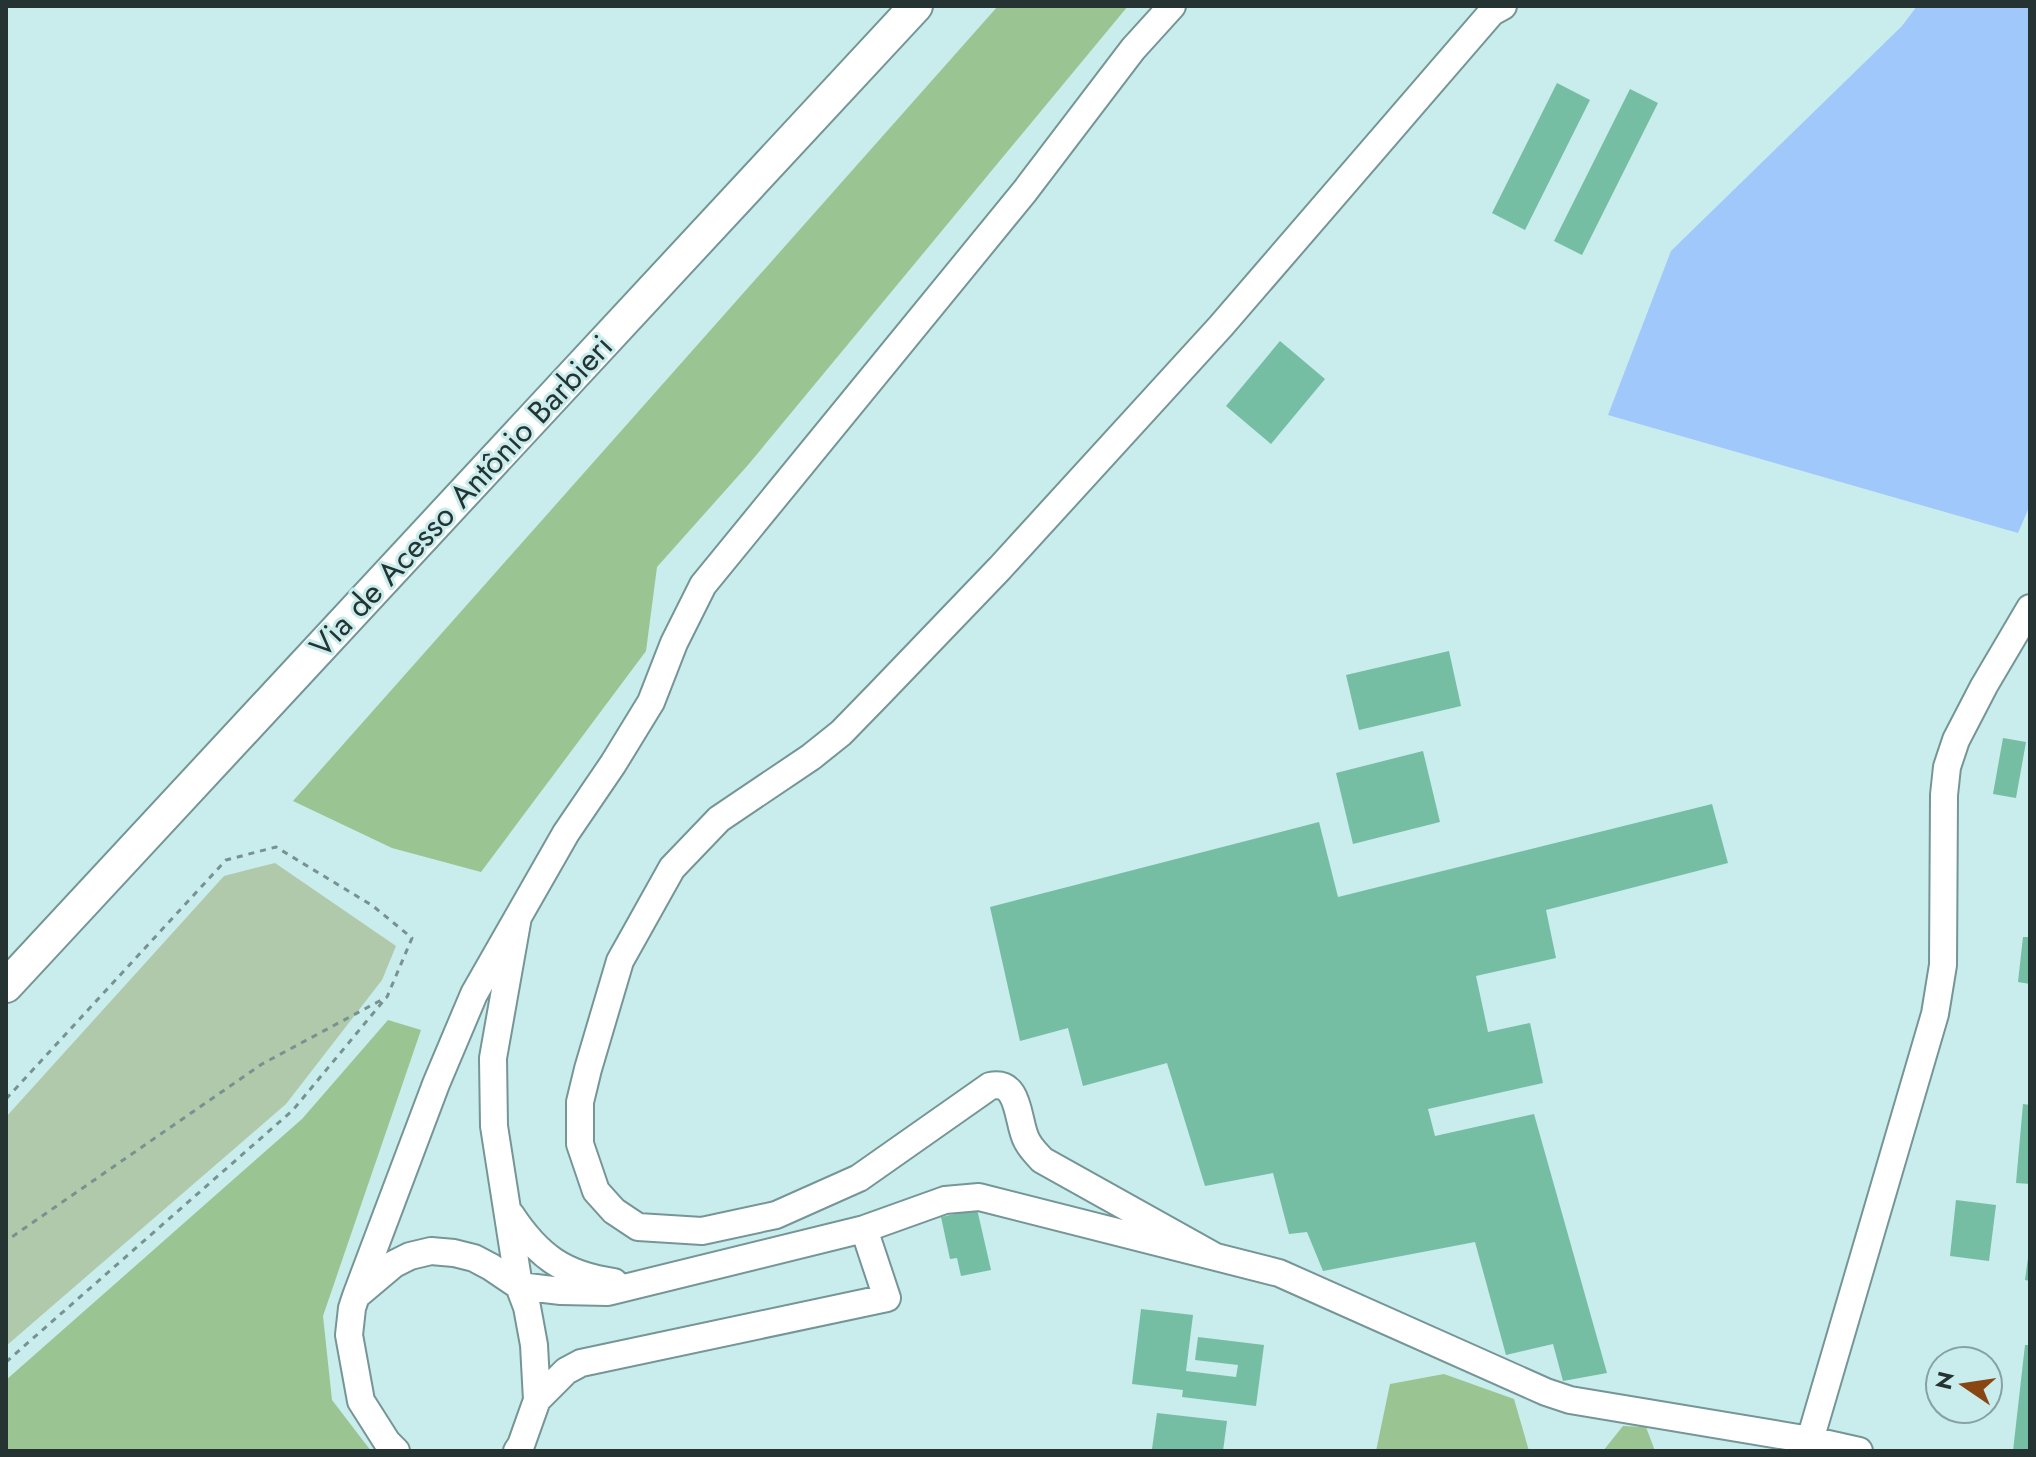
<svg xmlns="http://www.w3.org/2000/svg" width="2036" height="1457" viewBox="0 0 2036 1457" font-family="Jost,sans-serif">
	<style>
		.green { fill: #b0c9aa }
		.forest { fill: #9ac491 }
		.water { fill: #a1c8fb }
		.building { fill: #75bea3 }
		.lines { fill: none; stroke-linecap: round; stroke-linejoin: round }
		.minor-casing { stroke: #759596; stroke-width: 30 }
		.major-casing { stroke: #759596; stroke-width: 36 }
		.path { stroke: #789191; stroke-width: 3; stroke-dasharray: 6 6; stroke-linecap: butt }
		.minor { stroke: #fff; stroke-width: 26 }
		.major { stroke: #fff; stroke-width: 32 }
		.labels { text-anchor: middle; dominant-baseline: central; stroke-width: 6; stroke-linejoin: round; paint-order: stroke }
		.street-label { font-size: 32px; fill: #253333; stroke: #c9ecec }
	</style>
	<rect width="100%" height="100%" fill="#c9ecec"/>
	<!-- green -->
	<path class="green" d="M275 863 396 946 382 980 286 1104 6 1346V1117L224 876Z"/>
	<!-- forest -->
	<path class="forest" d="M998 6H1128L748 465 657 567 646 651 481 872 392 848 293 801Z
		M388 1020 421 1030 323 1316 332 1400 371 1451H6V1380L302 1119Z
		M1444 1374 1514 1399 1529 1451H1376L1390 1384Z
		M1623 1426 1646 1427 1655 1451H1603Z"/>
	<!-- water -->
	<path class="water" d="M1917 6H2030V505L2018 533 1608 415 1671 251 1902 26Z"/>
	<!-- building -->
	<path class="building" d="M1557 83 1590 100 1525 230 1492 213Z
		M1630 89 1658 103 1582 255 1554 241Z
		M1280 341 1325 379 1271 444 1226 406Z
		M1449 651 1461 706 1359 730 1346 675Z
		M2003 738 2026 742 2016 798 1993 794Z
		M1423 751 1440 822 1353 844 1336 773Z
		M1712 804 1728 863 1546 910 1556 958 1476 976 1488 1032 1530 1023 1543 1083 1428 1109 1435 1136 1534 1114 1607 1373 1563 1381 1553 1344 1506 1355 1475 1242 1323 1271 1307 1232 1289 1234 1273 1173 1205 1186 1167 1063 1083 1086 1068 1028 1020 1041 990 907 1319 822 1338 897Z
		M2023 937H2030V984L2018 982Z
		M2023 1104 2030 1105V1184L2016 1183Z
		M1956 1200 1996 1205 1989 1261 1950 1256Z
		M977 1209 991 1270 961 1276 957 1258 950 1259 941 1217Z
		M2028 1258H2030V1281L2025 1280Z
		M1141 1309 1193 1315 1186 1371 1236 1377 1238 1365 1195 1360 1198 1337 1264 1345 1256 1406 1182 1397 1183 1390 1132 1384Z
		M2025 1345H2030V1451H2013Z
		M1157 1413 1227 1421 1223 1451H1169L1152 1449Z"/>
	<g class="lines">
		<!-- minor casing -->
		<g class="minor-casing">
			<path id="minor" d="M518 917 493 1058 494 1126 519 1286 561 1291 608 1292 864 1229 945 1200 979 1197 1279 1273 1546 1392 1570 1400 1810 1440 1859 1451
				M511 1215C538 1256 564 1275 614 1282
				M1214 1256 1042 1160C1036 1153 1030 1148 1026 1139 1017 1120 1020 1079 990 1086L859 1178 776 1215 702 1231 638 1227 614 1211 596 1191 580 1144V1102L588 1069 620 961 672 868 719 819 811 757 841 733 879 694 1000 568 1221 326 1492 12 1503 6
				M356 1296 436 1084 474 994 566 833 613 764 651 702 674 643 703 585 1025 191 1133 49 1172 6
				M537 1400 566 1371 581 1363 887 1298 864 1229
				M1810 1440 1935 1014 1943 965 1944 795 1947 767 1956 740 1984 686 2030 608
				M396 1451 387 1442 361 1401 349 1335 352 1308 356 1296 394 1264 410 1256 431 1251 454 1253 474 1258 491 1267 519 1286 527 1307 534 1345 537 1400 521 1445 517 1451"/>
		</g>
		<!-- major casing -->
		<g class="major-casing">
			<path id="major" d="M6 986 916 6"/>
		</g>
		<!-- path -->
		<path class="path" d="M6 1099 226 860 276 847 373 906 412 938 387 997 262 1064 6 1241
			M6 1362 293 1110 385 999"/>
		<!-- minor -->
		<use href="#minor" class="minor"/>
		<!-- major -->
		<use href="#major" class="major"/>
	</g>
	<g class="labels">
		<!-- street labels -->
		<g class="street-label">
			<text transform="translate(461 496) rotate(-47)">Via de Acesso Antônio Barbieri</text>
		</g>
	</g>
	<!-- border -->
	<rect width="2036" height="1457" fill="none" stroke="#253333" stroke-width="16"/>
	<!-- north arrow -->
	<g transform="translate(1964 1385) rotate(283)"><circle r="38" fill="#c9ecec" stroke="#87a2a2" stroke-width="2"/>
	<path d="M0-6L14 30L0 20L-14 30Z" fill="#884613"/>
	<text y="-12" font-size="22" font-weight="bold" text-anchor="middle" fill="#253333">N</text>
	</g>
</svg>
